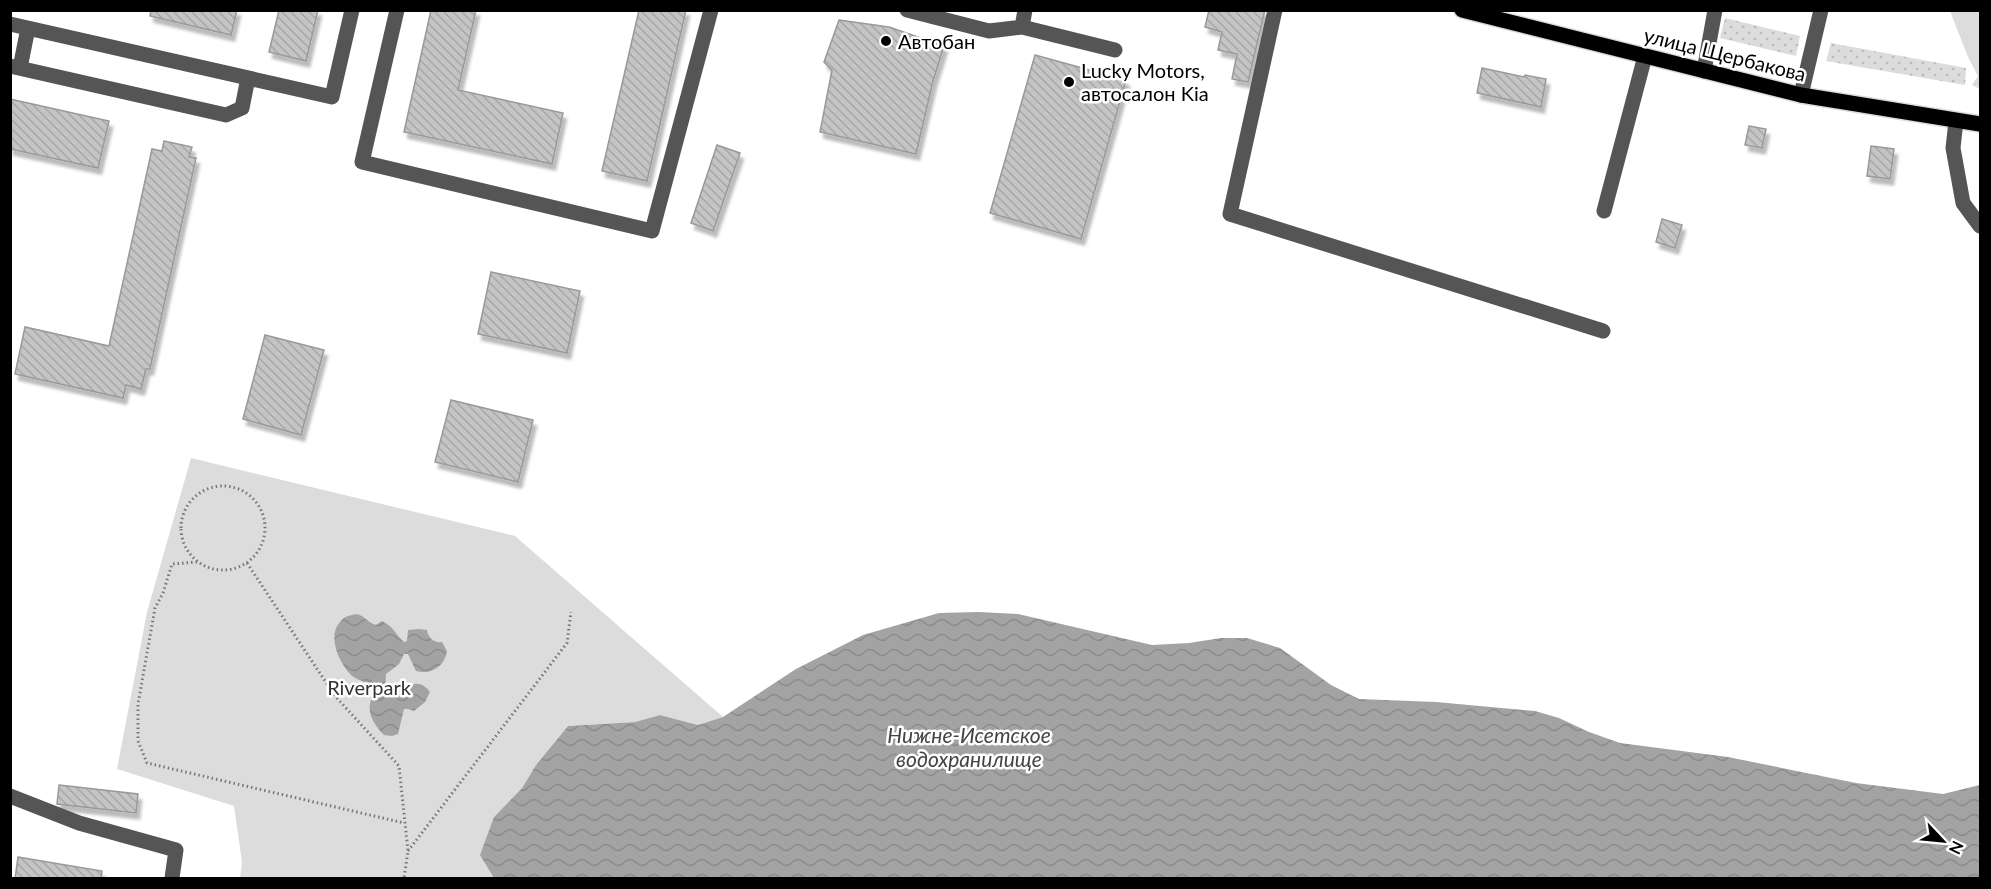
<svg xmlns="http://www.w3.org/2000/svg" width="1991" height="889" viewBox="0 0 1991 889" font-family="Lato,sans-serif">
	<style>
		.grass { fill: url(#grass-dots) }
		.park { fill: #dcdcdc }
		.water { fill: url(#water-waves) }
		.building { fill: url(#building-back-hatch); stroke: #999; stroke-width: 1.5; filter: url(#shadow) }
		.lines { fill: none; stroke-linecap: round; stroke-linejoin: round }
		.major-casing { stroke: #dbdbdb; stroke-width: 18 }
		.path { stroke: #777; stroke-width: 3; stroke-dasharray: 1.5 3; stroke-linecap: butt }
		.minor { stroke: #555; stroke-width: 15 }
		.major { stroke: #000; stroke-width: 15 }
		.poi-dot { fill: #000; stroke: #fff; stroke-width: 2 }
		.labels { text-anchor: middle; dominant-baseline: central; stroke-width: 5; stroke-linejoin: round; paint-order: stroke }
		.poi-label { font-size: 20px; fill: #000; stroke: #fff; text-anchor: start }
		.street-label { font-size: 20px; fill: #000; stroke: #fff }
		.park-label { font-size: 20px; fill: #333; stroke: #fff }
		.water-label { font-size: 21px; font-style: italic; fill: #444; stroke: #fff }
	</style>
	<defs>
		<pattern id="grass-dots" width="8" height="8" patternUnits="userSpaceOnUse" patternTransform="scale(1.5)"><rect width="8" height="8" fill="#dcdcdc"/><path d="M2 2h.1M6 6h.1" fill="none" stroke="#bbb" stroke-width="1.8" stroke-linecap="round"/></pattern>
		<pattern id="water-waves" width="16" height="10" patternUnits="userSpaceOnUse" patternTransform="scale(1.5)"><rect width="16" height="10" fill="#a3a3a3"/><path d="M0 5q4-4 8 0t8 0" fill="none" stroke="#8b8b8b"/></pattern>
		<pattern id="building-back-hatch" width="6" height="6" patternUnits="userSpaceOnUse" patternTransform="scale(1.5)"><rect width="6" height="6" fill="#c4c4c4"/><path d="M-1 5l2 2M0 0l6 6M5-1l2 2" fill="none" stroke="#a7a7a7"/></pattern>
		<filter id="shadow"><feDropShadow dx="3.5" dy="6" stdDeviation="1.5" flood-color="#0004"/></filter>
	</defs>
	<rect width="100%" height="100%" fill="#fff"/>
	<!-- grass -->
	<path class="grass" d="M1725 18 1800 36 1796 56 1720 38Z
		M1831 43 1966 68 1965 85 1826 61Z"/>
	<!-- park -->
	<path class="park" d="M1950 11H1980V89L1972 85 1978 76 1968 57Z
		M191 458 515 536 723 717 698 725 660 715 635 722 568 726 536 765 522 788 494 817V878H240L242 862 234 806 117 769 147 612Z"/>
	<!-- water -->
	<path class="water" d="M979 612 1018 614 1152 645 1189 643 1221 638H1247L1280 648 1331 685 1359 699 1436 702 1535 711 1559 718 1589 732 1620 743 1728 757 1856 783 1943 794 1980 785V878H494L480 855 494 817 522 788 536 765 568 726 635 722 660 715 698 725 723 717 796 669 863 635 939 613Z
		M357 614C365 616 368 623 376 625L382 621C395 628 395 634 404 642L407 641 408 630 419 629 427 630C428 638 434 643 442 642L447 651C444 667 432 675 416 671L408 654H404L399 664 386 674 385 689 389 693 406 697 407 689C415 680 424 684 430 692L425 702 414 711 408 709H404L398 734 392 736 384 735C376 727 368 716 370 704 371 697 374 692 373 685 365 681 358 681 351 675 339 663 327 636 340 622 344 616 351 615 357 614Z"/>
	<!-- building -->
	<path class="building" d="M151 10H237L231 35 150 16Z
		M279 10H318L306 61 269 52Z
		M431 10H476L458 90 563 113 552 164 404 132Z
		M639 10H686L647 181 602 171Z
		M1209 10H1265L1248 82 1232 79 1237 54 1218 50 1222 32 1205 27Z
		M839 20 889 27 944 46 933 81 916 154 820 132 832 70 824 62Z
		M1035 55 1126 80 1081 239 990 213Z
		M1482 68 1524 77 1525 75 1546 79 1541 107 1477 93Z
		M10 99 109 121 98 168 10 149Z
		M1749 126 1766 129 1762 148 1745 145Z
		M164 141 192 147 189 157 196 158 150 369H146L141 389 126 385 123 398 15 374 25 327 109 346 152 149 162 151Z
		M717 145 740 153 713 231 691 223Z
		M1871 146 1894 149 1890 179 1867 176Z
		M1662 219 1682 225 1675 248 1656 242Z
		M491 272 580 291 567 353 478 334Z
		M265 335 324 350 301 435 243 419Z
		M451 400 533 420 518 482 435 462Z
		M59 785 138 794 136 813 57 804Z
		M18 857 102 871 101 879H15Z"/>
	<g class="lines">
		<!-- major casing -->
		<g class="major-casing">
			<path id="major" d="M1462 10 1801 95 1980 124"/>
		</g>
		<!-- path -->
		<path class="path" d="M181 528a42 42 0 1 1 84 0a42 42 0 1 1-84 0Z
			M197 562 172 564 163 593 155 608 138 704V741L147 763 404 823
			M247 563 335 696 399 766 408 851 404 878
			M408 851 567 643 571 612"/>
		<!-- minor -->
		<path class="minor" d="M397 10 362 162 652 231 711 10
			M907 10 989 31 1022 27 1115 50
			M1275 10 1230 214 1603 331
			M10 24 332 97 352 10
			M1022 27 1025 10
			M10 66 226 115 242 108 248 78
			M20 68 28 28
			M1704 71 1715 10
			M1801 95 1821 10
			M1956 121 1953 148 1963 203 1980 226
			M1604 211 1645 56
			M10 796 79 823 176 850 172 878"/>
		<!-- major -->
		<use href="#major" class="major"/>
	</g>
	<!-- markers -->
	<g class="poi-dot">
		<circle cx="886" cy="41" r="6"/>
		<circle cx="1069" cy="82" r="6"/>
	</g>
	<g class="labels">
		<!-- poi labels -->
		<g class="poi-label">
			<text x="898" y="41">Автобан</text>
			<text x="1081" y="70">Lucky Motors,<tspan x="1081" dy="23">автосалон Kia</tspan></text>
		</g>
		<!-- street labels -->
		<g class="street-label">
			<text transform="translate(1725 54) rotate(14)">улица Щербакова</text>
		</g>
		<!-- park labels -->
		<g class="park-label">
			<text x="369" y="687">Riverpark</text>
		</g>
		<!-- water labels -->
		<g class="water-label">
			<text x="969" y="734">Нижне-Исетское<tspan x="969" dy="24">водохранилище</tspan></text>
		</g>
	</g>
	<!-- border -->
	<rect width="1991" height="889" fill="none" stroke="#000000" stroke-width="24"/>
	<!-- north arrow -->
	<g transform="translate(1943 841) rotate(116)" stroke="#ffffff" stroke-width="4.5" paint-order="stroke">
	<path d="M0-4.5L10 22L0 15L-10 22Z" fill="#000000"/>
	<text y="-9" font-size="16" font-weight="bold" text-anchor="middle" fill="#000000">N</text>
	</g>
</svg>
